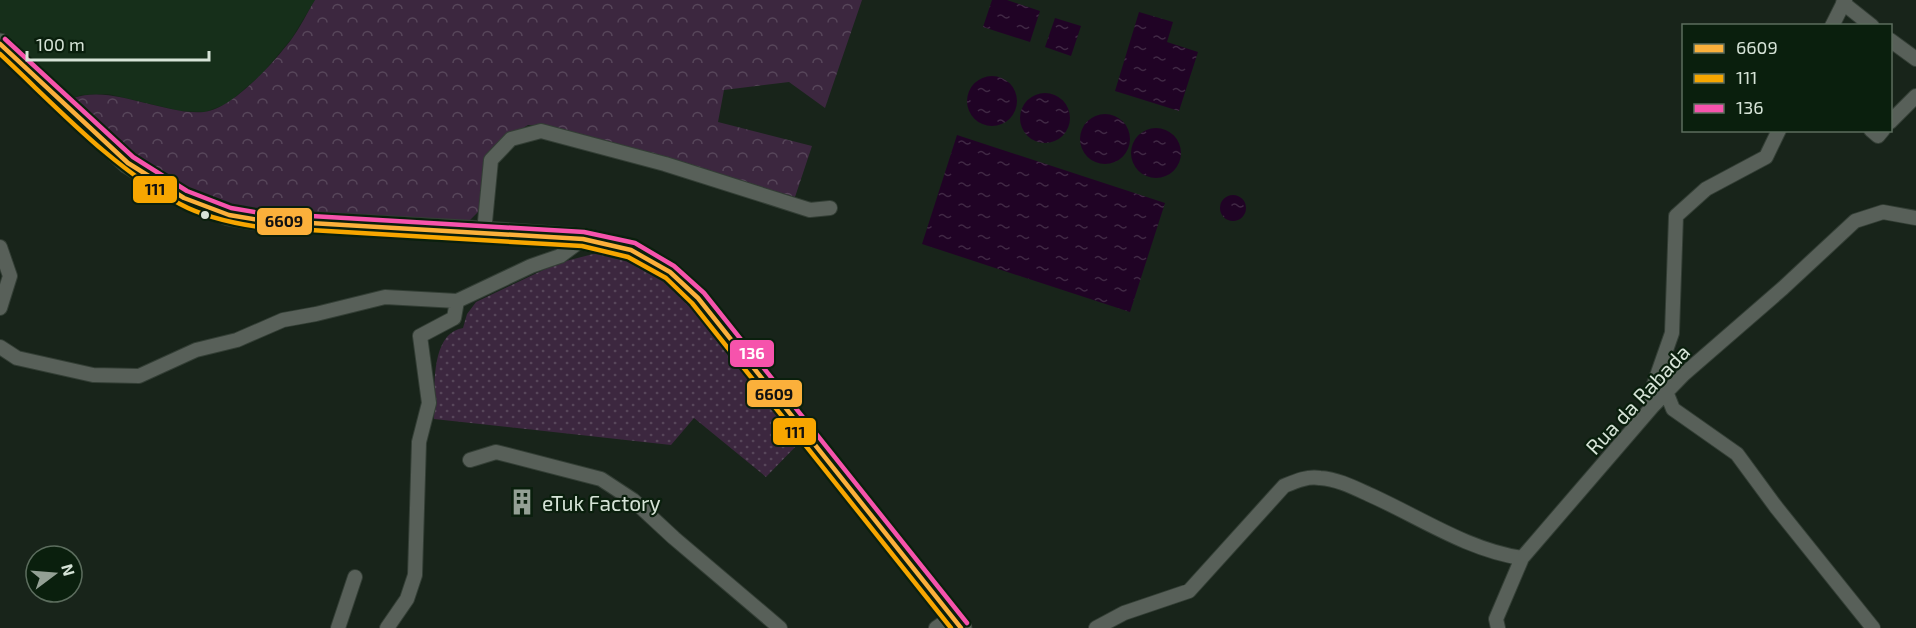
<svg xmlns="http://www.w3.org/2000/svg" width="1916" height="628" viewBox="0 0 1916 628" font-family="'Exo 2',sans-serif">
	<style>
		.built { fill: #162f1a }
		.grass { fill: url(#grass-dots) }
		.forest { fill: url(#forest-crowns) }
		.water { fill: url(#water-ripples) }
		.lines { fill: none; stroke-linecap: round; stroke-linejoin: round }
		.street-casing { stroke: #333e35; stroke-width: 16 }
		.primary-casing { stroke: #333e35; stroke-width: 23 }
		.street { stroke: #586059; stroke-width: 14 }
		.primary { stroke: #556156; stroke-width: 21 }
		.bus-1-casing { stroke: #0a1f0d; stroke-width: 9 }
		.bus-2-casing { stroke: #0a1f0d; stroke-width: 9 }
		.bus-3-casing { stroke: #0a1f0d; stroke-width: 9 }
		.bus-1 { stroke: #fbb03b; stroke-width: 4.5 }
		.bus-2 { stroke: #f7a600; stroke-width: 4.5 }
		.bus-3 { stroke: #f653ac; stroke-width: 4.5 }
		.bus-dot { fill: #d6e3d7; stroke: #0a1f0d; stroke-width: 2 }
		.labels { text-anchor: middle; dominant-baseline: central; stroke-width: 4.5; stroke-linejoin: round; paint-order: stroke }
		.street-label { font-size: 21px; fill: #d6e3d7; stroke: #0a1f0d }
		.poi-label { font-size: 21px; fill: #d6e3d7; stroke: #0a1f0d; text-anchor: start }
		.line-badge { stroke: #0a1f0d; stroke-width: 2 }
		.badge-label { font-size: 16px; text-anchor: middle; font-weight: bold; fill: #fff }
		.pale-badge-label { font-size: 16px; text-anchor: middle; font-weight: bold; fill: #111 }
	</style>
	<defs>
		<pattern id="grass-dots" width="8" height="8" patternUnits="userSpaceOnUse" patternTransform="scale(1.5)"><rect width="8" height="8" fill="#3c273f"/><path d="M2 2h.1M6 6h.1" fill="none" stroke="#57465a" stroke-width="1.8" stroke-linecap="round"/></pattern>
		<pattern id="forest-crowns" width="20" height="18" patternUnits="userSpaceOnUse" patternTransform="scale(1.5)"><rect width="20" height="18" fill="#3c273f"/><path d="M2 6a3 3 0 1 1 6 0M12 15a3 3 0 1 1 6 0" fill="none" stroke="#57465a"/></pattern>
		<pattern id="water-ripples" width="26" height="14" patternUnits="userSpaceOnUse" patternTransform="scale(1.5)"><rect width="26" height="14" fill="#200325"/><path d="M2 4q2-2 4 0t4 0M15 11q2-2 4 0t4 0" fill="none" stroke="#402844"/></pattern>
	</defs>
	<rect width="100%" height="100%" fill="#18241a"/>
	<!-- built -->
	<path class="built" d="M0 0H315L292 38 262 74 227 104 205 112 180 111 108 94 81 95 73 98 0 30Z"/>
	<!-- grass -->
	<path class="grass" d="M605 251 630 260 661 278 685 297 800 442 766 477 694 418 671 445 434 419C435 393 429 333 463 328L467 314 476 302 558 263Z"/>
	<!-- forest -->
	<path class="forest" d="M315 0H862L825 108 789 82 724 90 718 122 812 146 795 197 546 125H528L497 144 482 187 479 211 468 222 250 211 202 196 155 171 73 98C97 90 121 97 145 103 164 107 185 114 204 112 233 109 274 62 291 40 300 28 307 13 315 0Z"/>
	<!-- water -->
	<path class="water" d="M992 0H1007L1040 11 1030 42 983 27Z
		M1139 12 1173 22 1167 42 1198 52 1179 111 1115 91Z
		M1055 18 1081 26 1071 56 1045 47Z
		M967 101a25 25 0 1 1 50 0a25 25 0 1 1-50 0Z
		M1020 118a25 25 0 1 1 50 0a25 25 0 1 1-50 0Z
		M1080 139a25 25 0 1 1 50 0a25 25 0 1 1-50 0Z
		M1131 153a25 25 0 1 1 50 0a25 25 0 1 1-50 0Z
		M957 135 1165 203 1130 312 922 244Z
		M1220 208a13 13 0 1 1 26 0a13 13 0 1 1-26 0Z"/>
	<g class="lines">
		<!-- street casing -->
		<g class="street-casing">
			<path id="street" d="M1843 3 1872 26
				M1832 26 1845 0
				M1890 40 1916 59
				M1890 122 1916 96
				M1871 130 1878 136 1883 130
				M484 232 491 160 511 139 541 131 665 164 810 210 830 208
				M0 247 10 276 0 308
				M0 347 17 358 93 375 139 376 196 350 237 340 283 320 316 314 385 297 457 301 531 266 560 256 583 239
				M1667 394 1673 409 1737 454 1776 507 1873 628
				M1652 407V390L1672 333 1676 216 1706 189 1766 157 1779 130
				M470 460 496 452 601 479 633 500 674 538 780 628
				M338 628 355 577
				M387 628 407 599 415 575 419 442 429 403 420 336 454 318 457 301
				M936 628 952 617
				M1096 628 1124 613 1189 591 1284 486C1296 481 1307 476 1320 478 1337 479 1353 487 1368 494 1418 516 1467 550 1522 558
				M1498 628 1496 619 1522 558 1652 407 1684 374 1783 288 1855 221 1883 212 1916 218"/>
		</g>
		<!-- primary casing -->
		<g class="primary-casing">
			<path id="primary" d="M0 44 128 163 184 198 229 215 259 220 484 232 583 239 631 250 670 272 698 298 961 628"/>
		</g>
		<!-- street -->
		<use href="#street" class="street"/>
		<!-- primary -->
		<use href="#primary" class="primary"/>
		<!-- bus-1 casing -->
		<g class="bus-1-casing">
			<path id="bus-1" d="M0 44 128 163 184 198 229 215 259 220 583 239 631 250 670 272 698 298 961 628"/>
		</g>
		<!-- bus-2 casing -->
		<g class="bus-2-casing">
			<path id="bus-2" d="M0 54C56 106 112 168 180 204 204 217 232 223 259 227L582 246 628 257 666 278 692 303 951 628"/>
		</g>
		<!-- bus-3 casing -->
		<g class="bus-3-casing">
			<path id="bus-3" d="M5 39 133 157 187 191 231 208 260 213 584 232 635 243 674 266 704 293 967 623"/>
		</g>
		<!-- bus-1 -->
		<use href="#bus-1" class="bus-1"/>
		<!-- bus-2 -->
		<use href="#bus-2" class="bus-2"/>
		<!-- bus-3 -->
		<use href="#bus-3" class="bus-3"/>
	</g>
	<!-- icons -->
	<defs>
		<g id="building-bare" transform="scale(2.07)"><path d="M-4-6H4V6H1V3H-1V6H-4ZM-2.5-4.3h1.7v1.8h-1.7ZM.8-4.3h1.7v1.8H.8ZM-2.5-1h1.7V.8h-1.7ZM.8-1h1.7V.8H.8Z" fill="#94a095" stroke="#0a1f0d" stroke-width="2.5" paint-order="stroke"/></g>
	</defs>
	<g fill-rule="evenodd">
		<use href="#building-bare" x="522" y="502"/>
	</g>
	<!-- markers -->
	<circle class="bus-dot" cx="205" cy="215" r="5"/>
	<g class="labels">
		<!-- street labels -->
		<g class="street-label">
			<text transform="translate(1637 399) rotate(-47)">Rua da Rabada</text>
		</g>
		<!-- poi labels -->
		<g class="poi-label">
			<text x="542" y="502">eTuk Factory</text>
		</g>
	</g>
	<g class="line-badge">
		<rect x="132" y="175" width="46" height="29" rx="6" fill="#f7a600"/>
		<rect x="256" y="207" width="57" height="29" rx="6" fill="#fbb03b"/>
		<rect x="729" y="339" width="46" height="29" rx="6" fill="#f653ac"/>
		<rect x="746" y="379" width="57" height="29" rx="6" fill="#fbb03b"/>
		<rect x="772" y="417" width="45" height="29" rx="6" fill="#f7a600"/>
	</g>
	<g class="badge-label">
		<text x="752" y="359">136</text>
	</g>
	<g class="pale-badge-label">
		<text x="155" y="195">111</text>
		<text x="284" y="227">6609</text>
		<text x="774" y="400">6609</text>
		<text x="795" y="438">111</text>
	</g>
	<!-- legend -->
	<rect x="1682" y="24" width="210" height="108" fill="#0a1f0d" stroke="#5c6d5e" stroke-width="1.5"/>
	<rect x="1694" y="44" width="30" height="9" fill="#fbb03b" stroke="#5c6d5e" stroke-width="1.5"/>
	<text x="1736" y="54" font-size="18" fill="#d6e3d7">6609</text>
	<rect x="1694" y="74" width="30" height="9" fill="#f7a600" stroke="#5c6d5e" stroke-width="1.5"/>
	<text x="1736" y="84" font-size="18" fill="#d6e3d7">111</text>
	<rect x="1694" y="104" width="30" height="9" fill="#f653ac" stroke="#5c6d5e" stroke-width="1.5"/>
	<text x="1736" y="114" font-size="18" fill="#d6e3d7">136</text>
	<!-- north arrow -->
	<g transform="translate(54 574) rotate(74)"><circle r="28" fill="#0a1f0d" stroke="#5c6d5e" stroke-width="1.5"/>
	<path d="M0-4.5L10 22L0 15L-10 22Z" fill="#94a095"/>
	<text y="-9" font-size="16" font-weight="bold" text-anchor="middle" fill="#d6e3d7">N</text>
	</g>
	<!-- scale -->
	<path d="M27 51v9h182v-9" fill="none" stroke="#d6e3d7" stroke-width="3"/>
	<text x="36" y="51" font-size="18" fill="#d6e3d7" stroke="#0a1f0d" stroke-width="4.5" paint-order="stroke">100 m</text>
</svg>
